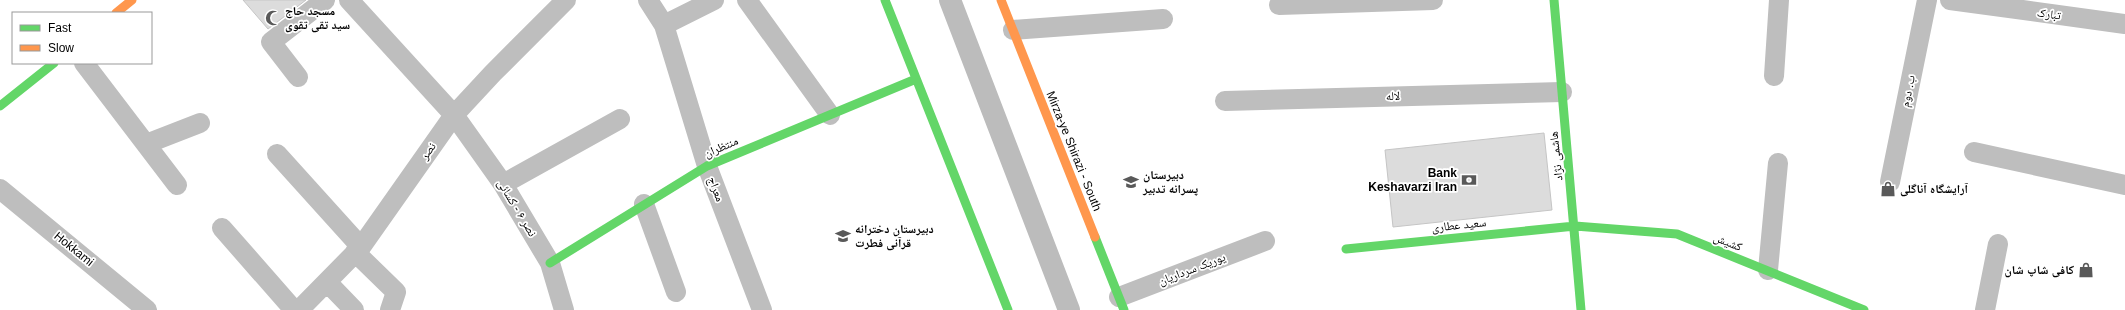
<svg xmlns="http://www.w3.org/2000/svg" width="2125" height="310" viewBox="0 0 2125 310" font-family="Helvetica,'Noto Naskh Arabic',sans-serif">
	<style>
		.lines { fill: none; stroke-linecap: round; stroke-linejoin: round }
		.canal { stroke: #bcbcbc; stroke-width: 22 }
		.building { fill: #dcdcdc; stroke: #c5c5c5 }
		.street { stroke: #bebebe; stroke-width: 20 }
		.fast { stroke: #63d668; stroke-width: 9 }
		.slow { stroke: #ff974d; stroke-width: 9 }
		.labels { text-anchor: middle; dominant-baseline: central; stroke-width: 3.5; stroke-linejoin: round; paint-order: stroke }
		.poi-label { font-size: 12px; font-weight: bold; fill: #000; stroke: #fff; text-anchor: start }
		.street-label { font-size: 12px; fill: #000; stroke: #fff }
	</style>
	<rect width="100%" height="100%" fill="#fff"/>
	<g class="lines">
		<!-- canal -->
		<path class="canal" d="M950 0 1069 310"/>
	</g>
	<!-- building -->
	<path class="building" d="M243 0H306L268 29Z
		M1544 133 1552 210 1393 227 1385 150Z"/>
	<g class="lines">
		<!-- street -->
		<path class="street" d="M349 0 454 115 503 184 550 263 564 310
			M648 0 664 25 707 166 762 310
			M747 0 830 115
			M1950 0 2125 24
			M1279 5 1433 0
			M664 25 714 0
			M1013 30 1163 19
			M84 63 177 185
			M1774 76 1779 0
			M298 77 271 42 325 0
			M1225 101 1562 92
			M146 144 200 123
			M1974 152 2125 185
			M277 154 361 247
			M1890 182 1927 0
			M503 184 620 119
			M0 189 147 310
			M644 204 676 292
			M222 228 294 310
			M355 252 396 292 390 310
			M1768 270 1778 163
			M327 282 354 310
			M1119 297 1265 241
			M299 310 361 247 454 115 493 73 566 0
			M1985 310 1998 244"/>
		<!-- fast -->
		<path class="fast" d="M885 0 1008 310
			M1554 0 1581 310
			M0 106 54 63
			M1095 237 1124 310
			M1346 249 1575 226 1677 234 1864 310
			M550 263 707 166 916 79"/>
		<!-- slow -->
		<path class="slow" d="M1001 0 1095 237
			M116 13 132 0"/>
	</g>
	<!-- icons -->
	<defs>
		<g id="mosque-bare" transform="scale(1.2)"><path d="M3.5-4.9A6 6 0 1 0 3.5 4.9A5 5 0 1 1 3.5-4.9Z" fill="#595959" stroke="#fff" stroke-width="2.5" paint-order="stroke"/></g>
		<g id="bank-bare" transform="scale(1.2)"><path d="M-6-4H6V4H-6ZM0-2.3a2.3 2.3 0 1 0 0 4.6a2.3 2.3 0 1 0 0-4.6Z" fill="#595959" stroke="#fff" stroke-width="2.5" paint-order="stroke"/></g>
		<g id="school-bare" transform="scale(1.2)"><path d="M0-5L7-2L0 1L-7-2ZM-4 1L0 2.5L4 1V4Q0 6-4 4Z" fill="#595959" stroke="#fff" stroke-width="2.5" paint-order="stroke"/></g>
		<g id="shop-bare" transform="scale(1.2)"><path d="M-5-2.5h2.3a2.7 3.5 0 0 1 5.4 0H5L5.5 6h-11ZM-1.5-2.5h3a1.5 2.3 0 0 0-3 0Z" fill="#595959" stroke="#fff" stroke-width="2.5" paint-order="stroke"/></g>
	</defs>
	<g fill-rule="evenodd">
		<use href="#mosque-bare" x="273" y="18"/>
		<use href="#bank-bare" x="1469" y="180"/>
		<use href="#school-bare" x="1131" y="182"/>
		<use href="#shop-bare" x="1888" y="189"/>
		<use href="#school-bare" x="843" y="236"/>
		<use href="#shop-bare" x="2086" y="270"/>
	</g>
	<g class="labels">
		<!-- poi labels -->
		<g class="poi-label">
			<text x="285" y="11">مسجد حاج<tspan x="285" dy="14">سید تقی تقوی</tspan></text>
			<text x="1457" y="173" text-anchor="end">Bank<tspan x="1457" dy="14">Keshavarzi Iran</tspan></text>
			<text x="1143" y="175">دبیرستان<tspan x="1143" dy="14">پسرانه تدبیر</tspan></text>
			<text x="1900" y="189">آرایشگاه آناگلی</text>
			<text x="855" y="229">دبیرستان دخترانه<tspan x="855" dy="14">قرآنی فطرت</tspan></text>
			<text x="2074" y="270" text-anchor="end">کافی شاپ شان</text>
		</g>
		<!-- street labels -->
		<g class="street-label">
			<text transform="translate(2049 14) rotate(8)">تبارک</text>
			<text transform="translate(1908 91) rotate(-78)">ب. دوم</text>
			<text transform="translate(1393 96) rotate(-2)">لاله</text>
			<text transform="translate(721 147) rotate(-23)">منتظران</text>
			<text transform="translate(428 151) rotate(-55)">نصر</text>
			<text transform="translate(1074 151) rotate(68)">Mirza-ye Shirazi - South</text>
			<text transform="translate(1556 156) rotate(-96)">هاشمی نژاد</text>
			<text transform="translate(716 189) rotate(69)">معراج</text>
			<text transform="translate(517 208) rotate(59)">نصر ۶ - کسائی</text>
			<text transform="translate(1459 225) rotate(-6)">سعید عطاری</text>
			<text transform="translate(1728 242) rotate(22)">کشیش</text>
			<text transform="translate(74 249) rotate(39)">Hokkami</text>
			<text transform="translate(1192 269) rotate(-21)">یوریک سرداریان</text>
		</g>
	</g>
	<!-- legend -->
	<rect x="12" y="12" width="140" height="52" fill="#ffffff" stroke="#999999"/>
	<rect x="20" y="25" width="20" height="6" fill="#63d668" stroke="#999999"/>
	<text x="48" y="32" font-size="12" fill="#000000">Fast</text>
	<rect x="20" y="45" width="20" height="6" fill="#ff974d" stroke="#999999"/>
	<text x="48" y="52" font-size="12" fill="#000000">Slow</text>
</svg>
